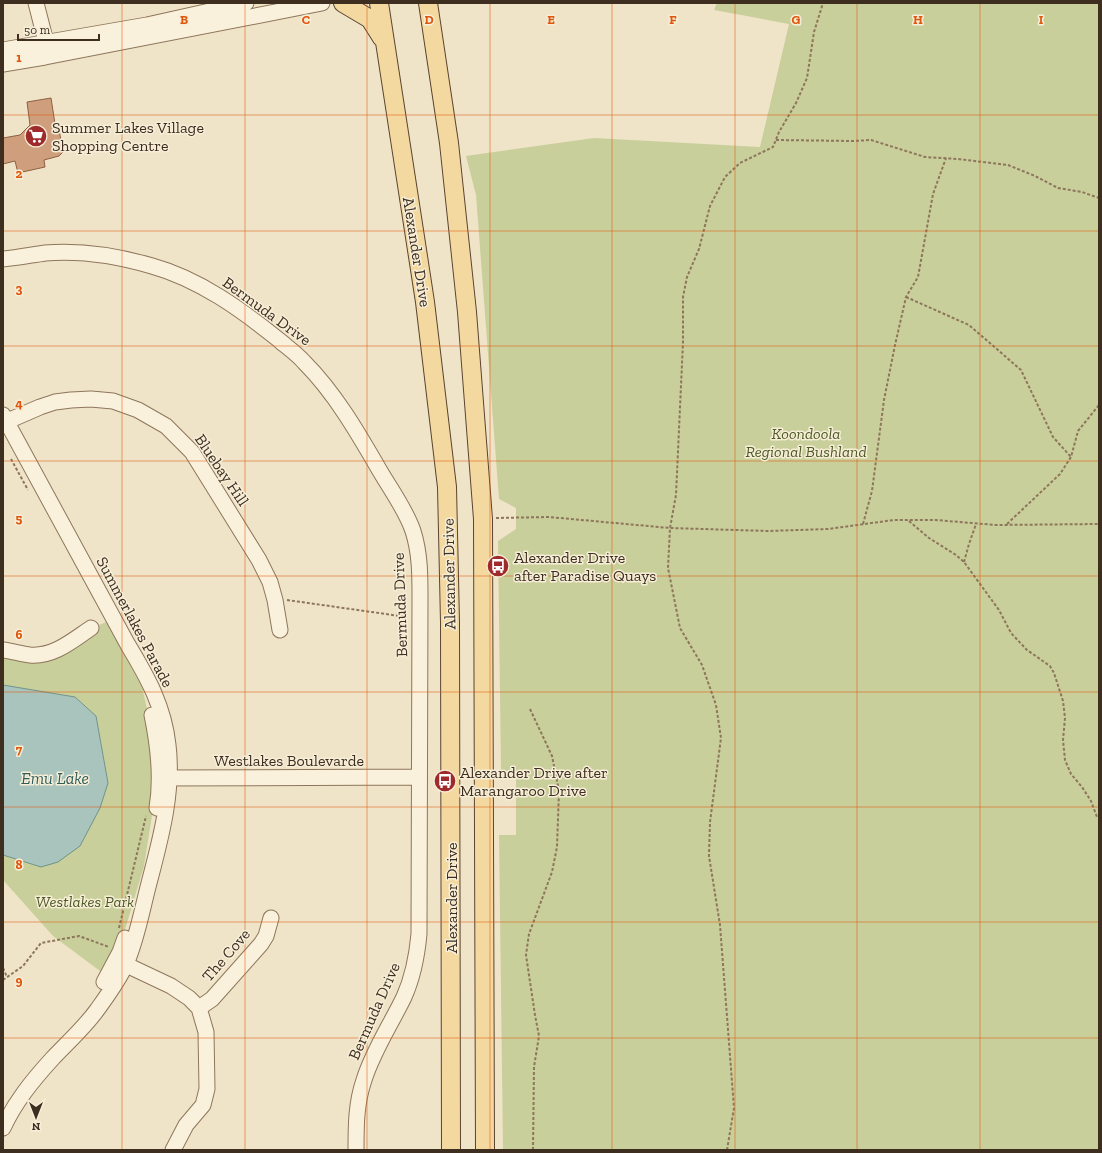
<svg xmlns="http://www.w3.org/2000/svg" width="1102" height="1153" viewBox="0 0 1102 1153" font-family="'Zilla Slab',serif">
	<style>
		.green { fill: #c9cf9b }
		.water { fill: #a9c4bc; stroke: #6f938a }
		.building { fill: #cf9f7d; stroke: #8d5f41 }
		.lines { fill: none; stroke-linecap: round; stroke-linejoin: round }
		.minor-casing { stroke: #8d765c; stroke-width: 17 }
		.major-casing { stroke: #5b4430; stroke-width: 20 }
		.path { stroke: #8d765c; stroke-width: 2; stroke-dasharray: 3 2; stroke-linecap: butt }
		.minor { stroke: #faf1dc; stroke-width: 15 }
		.major { stroke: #f3d9a0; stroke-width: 18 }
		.grid { fill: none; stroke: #df570d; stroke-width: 1; stroke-opacity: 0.55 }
		.labels { text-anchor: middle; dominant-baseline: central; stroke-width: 3; stroke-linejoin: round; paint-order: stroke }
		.poi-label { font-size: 16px; fill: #3d2e20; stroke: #f7eed8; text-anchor: start }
		.street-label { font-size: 16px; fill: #3d2e20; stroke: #f7eed8 }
		.park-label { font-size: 16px; font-style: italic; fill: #4d5a26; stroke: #f7eed8 }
		.water-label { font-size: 17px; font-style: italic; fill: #2f5d5a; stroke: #f7eed8 }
		.grid-label { font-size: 13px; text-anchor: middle; font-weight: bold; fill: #df570d; stroke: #f7eed8; stroke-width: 3; stroke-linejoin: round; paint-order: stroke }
	</style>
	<rect width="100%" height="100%" fill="#f0e4c8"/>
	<!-- green -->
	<path class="green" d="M717 3H1099V1150H503L499 835H516V772H501L498 541 516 529V508L499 499 476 195 466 156 594 138 760 147 789 24 714 10Z
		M106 622 142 687 158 756V778L144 866 116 960 108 977 53 936 3 880V855L41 867 108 783 96 716 75 697 3 685V650L30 655Z"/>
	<!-- water -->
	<path class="water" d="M3 685 75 697 96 716 108 783 100 808 80 846 58 862 41 867 3 855Z"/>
	<!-- building -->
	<path class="building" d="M51 98 55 124H58L63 152 59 156 44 160 45 167 18 173 15 161 3 164V138L20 135 30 125 27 102Z"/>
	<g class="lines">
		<!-- minor casing -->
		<g class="minor-casing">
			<path id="minor" d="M36 3 46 42
				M3 50 147 25 246 3
				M3 64 45 57 322 3
				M3 259C17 258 31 255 45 253 81 250 118 256 152 266 199 279 242 310 279 340 287 347 297 354 304 362 335 393 358 433 380 471 391 490 406 510 413 531 420 553 420 575 420 597L419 934C417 956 413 977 404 997 391 1024 373 1051 364 1080 356 1103 356 1126 356 1150
				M3 415 128 645C148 678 164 707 168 745 174 795 159 844 147 891 141 915 136 941 126 964 119 980 107 996 97 1010 84 1028 67 1043 52 1059 32 1081 15 1102 3 1128
				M3 423 40 407 55 402 71 400 91 399 113 401 138 410 166 426 192 452 259 560 270 582 275 600 280 630
				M3 650C12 651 21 654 30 655 54 657 73 640 91 628
				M152 715C158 744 162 778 157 808
				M160 778 419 777
				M116 960 171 986 189 998 199 1008 206 1032 207 1089 203 1105 186 1125 173 1150
				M104 982 120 952 125 938
				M199 1008 212 999 261 944 266 936 271 918"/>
		</g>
		<!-- major casing -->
		<g class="major-casing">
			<path id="major" d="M343 3 370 19 382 38
				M379 3 425 302 447 487 450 622 451 1150
				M428 3 449 143 467 312 483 519 485 1150"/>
		</g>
		<!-- path -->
		<path class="path" d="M776 140 853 141 871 140 925 157 958 159 1008 165 1035 176 1058 188 1082 192 1099 198
			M906 297 969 325 1021 370 1053 437 1071 457
			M11 459 28 490
			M496 518 549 517 670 528 768 531 828 529 894 520H936L996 525 1099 524
			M909 521 929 538 956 555 964 562 999 610 1011 633 1027 650 1050 666 1054 673 1063 701 1065 718 1063 740 1065 760 1071 774 1082 787 1091 801 1097 817 1099 818
			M863 524 872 491 884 400 895 345 906 297 918 277 933 194 946 158
			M1007 524 1060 474 1071 457 1078 431 1099 405
			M964 562 969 544 976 524
			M287 600 407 617
			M530 709 552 756 559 791 557 847 552 872 529 934 526 955 535 1015 539 1036 534 1067 533 1150
			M119 928 146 816
			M3 968 7 977
			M3 980 23 966 41 943 79 936 109 947
			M727 1150 734 1108 720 925 709 856 710 822 721 738 716 705 702 665 680 628 668 568 670 528 676 495 683 342V297L687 277 699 249 710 206 725 177 740 163 773 147 779 132 796 103 807 78 814 32 823 3"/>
		<!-- minor -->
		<use href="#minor" class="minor"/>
		<!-- major -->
		<use href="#major" class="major"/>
	</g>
	<!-- grid -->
	<path class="grid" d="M122 3V1150M245 3V1150M367 3V1150M490 3V1150M612 3V1150M735 3V1150M857 3V1150M980 3V1150M3 115H1099M3 231H1099M3 346H1099M3 461H1099M3 576H1099M3 692H1099M3 807H1099M3 922H1099M3 1038H1099"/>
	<!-- icons -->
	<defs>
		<g id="supermarket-disc" transform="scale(1.15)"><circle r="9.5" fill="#9e2a2b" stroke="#f7eed8"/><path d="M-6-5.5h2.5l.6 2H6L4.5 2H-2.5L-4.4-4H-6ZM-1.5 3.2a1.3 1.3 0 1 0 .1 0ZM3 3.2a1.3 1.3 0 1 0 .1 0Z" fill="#fff"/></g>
		<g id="bus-disc" transform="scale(1.15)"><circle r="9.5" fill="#9e2a2b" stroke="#f7eed8"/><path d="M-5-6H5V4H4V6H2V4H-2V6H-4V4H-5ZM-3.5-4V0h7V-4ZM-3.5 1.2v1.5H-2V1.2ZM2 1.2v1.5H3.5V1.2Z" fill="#fff"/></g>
	</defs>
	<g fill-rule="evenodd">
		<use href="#supermarket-disc" x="36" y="136"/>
		<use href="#bus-disc" x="498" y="566"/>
		<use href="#bus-disc" x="445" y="781"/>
	</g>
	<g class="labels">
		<!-- poi labels -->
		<g class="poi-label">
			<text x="52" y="127">Summer Lakes Village<tspan x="52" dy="18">Shopping Centre</tspan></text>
			<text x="514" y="557">Alexander Drive<tspan x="514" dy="18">after Paradise Quays</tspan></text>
			<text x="460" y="772">Alexander Drive after<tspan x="460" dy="18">Marangaroo Drive</tspan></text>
		</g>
		<!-- street labels -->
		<g class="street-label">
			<text transform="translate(417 252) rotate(81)">Alexander Drive</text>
			<text transform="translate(267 311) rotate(36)">Bermuda Drive</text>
			<text transform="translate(222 470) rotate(56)">Bluebay Hill</text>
			<text transform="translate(449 574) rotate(-91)">Alexander Drive</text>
			<text transform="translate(400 605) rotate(-92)">Bermuda Drive</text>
			<text transform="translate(135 622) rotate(62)">Summerlakes Parade</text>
			<text x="289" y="760">Westlakes Boulevarde</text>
			<text transform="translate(451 898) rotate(-90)">Alexander Drive</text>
			<text transform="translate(226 955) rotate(-49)">The Cove</text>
			<text transform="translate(374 1011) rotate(-66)">Bermuda Drive</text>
		</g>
		<!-- park labels -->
		<g class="park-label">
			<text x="806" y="433">Koondoola<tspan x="806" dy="18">Regional Bushland</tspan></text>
			<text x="85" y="901">Westlakes Park</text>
		</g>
		<!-- water labels -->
		<g class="water-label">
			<text x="55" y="778">Emu Lake</text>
		</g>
	</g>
	<g class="grid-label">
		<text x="184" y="24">B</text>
		<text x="306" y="24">C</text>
		<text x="429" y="24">D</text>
		<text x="551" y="24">E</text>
		<text x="673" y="24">F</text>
		<text x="796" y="24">G</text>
		<text x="918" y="24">H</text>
		<text x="1041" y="24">I</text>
		<text x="19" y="62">1</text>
		<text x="19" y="178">2</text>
		<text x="19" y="293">3</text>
		<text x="19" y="408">4</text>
		<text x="19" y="523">5</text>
		<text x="19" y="639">6</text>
		<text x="19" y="754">7</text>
		<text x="19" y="869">8</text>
		<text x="19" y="985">9</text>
	</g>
	<!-- border -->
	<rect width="1102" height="1153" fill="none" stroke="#3d2e20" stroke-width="8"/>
	<!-- north arrow -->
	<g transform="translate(36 1117) rotate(180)" stroke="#f7eed8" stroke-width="3" paint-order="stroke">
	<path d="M0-3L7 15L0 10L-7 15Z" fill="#3d2e20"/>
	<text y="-6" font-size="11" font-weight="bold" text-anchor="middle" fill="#3d2e20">N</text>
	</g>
	<!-- scale -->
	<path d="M18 34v6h81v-6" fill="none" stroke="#3d2e20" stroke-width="2"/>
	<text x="24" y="34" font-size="12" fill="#3d2e20" stroke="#f7eed8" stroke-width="3" paint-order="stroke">50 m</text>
</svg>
